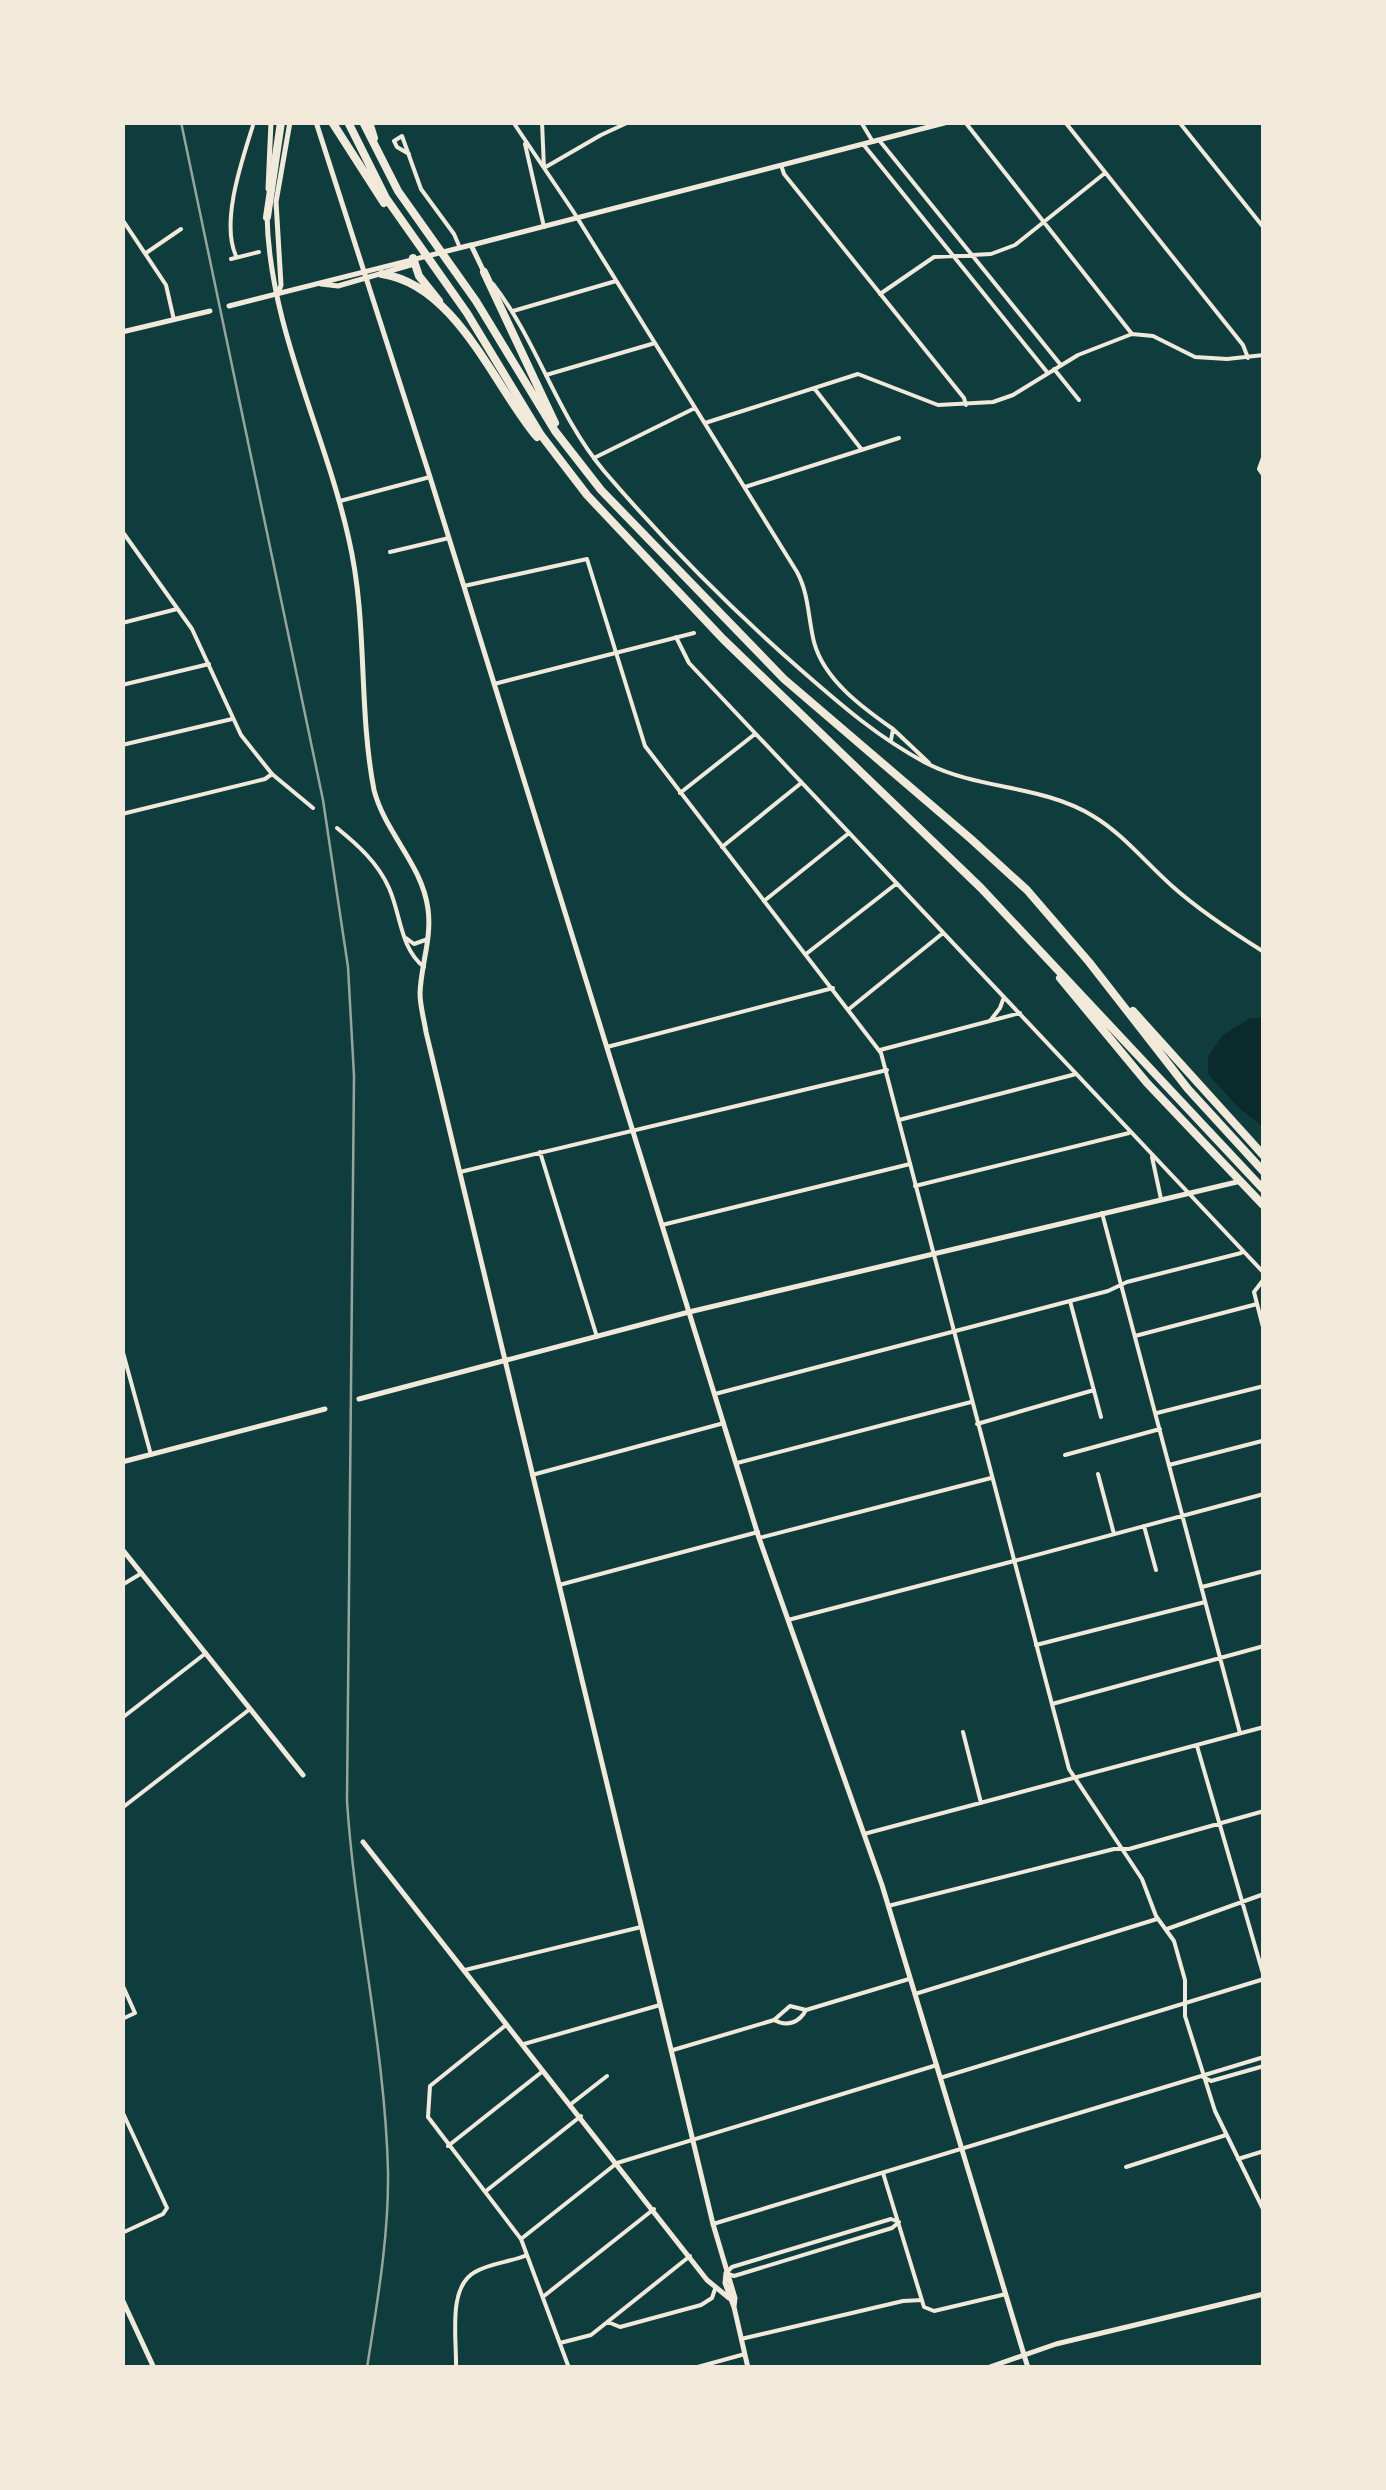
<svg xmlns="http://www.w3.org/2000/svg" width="1386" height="2490" viewBox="0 0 1386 2490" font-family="Figtree,sans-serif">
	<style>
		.water { fill: #0a2a2b }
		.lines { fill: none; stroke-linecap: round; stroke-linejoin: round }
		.minor { stroke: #f1e9da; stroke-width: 4 }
		.tertiary { stroke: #f1e9da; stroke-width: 4 }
		.secondary { stroke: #f1e9da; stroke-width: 5 }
		.primary { stroke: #f1e9da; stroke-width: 5 }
		.motorway { stroke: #f1e9da; stroke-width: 8 }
		.rail { stroke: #97a49c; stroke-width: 2.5 }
	</style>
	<rect width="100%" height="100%" fill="#0f3d3e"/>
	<!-- water -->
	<path class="water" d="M1251 1018H1263V1127L1238 1107 1208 1074V1056L1223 1035Z"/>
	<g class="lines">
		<!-- minor -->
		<path class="minor" d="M513 122 573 211 797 572C809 594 808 618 814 642 824 680 863 708 893 729L891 740
			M542 122 544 168 601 135 629 122
			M861 122 873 142
			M965 122 1132 334
			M1065 122 1243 345 1248 358
			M879 140 1060 364
			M525 144 544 227
			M863 144 1047 372
			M409 154 397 147 394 141 402 136 421 189 454 234 460 248
			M781 165 784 174 964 398 966 405
			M122 219 166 285 174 320
			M146 253 181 229
			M236 256C220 221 243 158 254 122
			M231 259 259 252
			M880 294 934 257 991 254 1015 245 1105 173
			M513 311 616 281
			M1054 369 1079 400
			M546 375 655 343
			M814 388 862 450
			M705 423 858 374 938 405 993 402 1013 395 1078 355 1132 334 1153 336 1195 357 1227 359 1264 355
			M1264 455 1259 469 1264 476
			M594 458 695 408
			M745 487 899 438
			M340 501 430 477
			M390 552 449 538
			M122 623 177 609
			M676 637 689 663 1264 1273
			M494 684 694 633
			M122 685 209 664
			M893 729 929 763
			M122 745 232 719
			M680 793 755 734
			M122 814 265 779 272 774
			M722 847 800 784
			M764 901 849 833
			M806 954 896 884
			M849 1009 943 933
			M990 1021 1000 1008 1004 997
			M607 1047 833 988
			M880 1050 1020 1013
			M899 1120 1076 1074
			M540 1152 597 1337
			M1152 1157 1161 1199
			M460 1172 887 1070
			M915 1186 1129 1133
			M1102 1213 1240 1733
			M662 1225 910 1164
			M1264 1279 1254 1292 1264 1331
			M1070 1301 1101 1417
			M1135 1336 1257 1304
			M715 1394 1108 1291 1127 1282 1241 1253
			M1157 1413 1264 1386
			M977 1424 1094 1390
			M1065 1455 1160 1429
			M737 1463 971 1402
			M1169 1465 1262 1441
			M1098 1474 1114 1534
			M532 1475 724 1423
			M1144 1526 1156 1570
			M759 1538 991 1478
			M1014 1561 1264 1494
			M122 1585 142 1573
			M559 1585 758 1532
			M1202 1587 1264 1571
			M1036 1645 1205 1602
			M1052 1704 1264 1646
			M122 1718 206 1653
			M963 1732 981 1803
			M1197 1746 1264 1977
			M122 1808 250 1709
			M864 1834 1264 1727
			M888 1906 1114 1849H1129L1264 1811
			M1167 1929 1264 1894
			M465 1970 641 1927
			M122 1984 135 2013 122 2019
			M915 1994 1157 1919
			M806 2010C799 2023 787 2027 774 2020L790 2006 806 2010 909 1979
			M506 2025 430 2086 428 2117 521 2239 569 2368
			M524 2044 660 2005
			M673 2050 774 2020
			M940 2078 1264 1979
			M571 2104 607 2076
			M122 2111 167 2208 163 2214 122 2233
			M448 2146 543 2071
			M1238 2159 1264 2151
			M1126 2167 1226 2135
			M883 2173 924 2307 934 2311 1006 2294
			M486 2191 581 2116
			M521 2239 617 2163 937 2065
			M728 2271 732 2267 891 2219 899 2222
			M728 2274 734 2276 892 2228 899 2222
			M544 2296 654 2209
			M608 2322 620 2327 701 2305 712 2298 715 2289
			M741 2339 903 2301 922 2300
			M560 2343 591 2335 690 2256
			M456 2368C457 2340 447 2287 475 2272 490 2263 511 2262 527 2255
			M694 2368 745 2354"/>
		<!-- tertiary -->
		<path class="tertiary" d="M1179 122 1264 228
			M493 284C538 342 556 414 604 471 665 542 731 609 801 670 841 705 880 739 928 764 980 790 1043 785 1093 816 1123 834 1145 862 1172 886 1200 911 1232 932 1264 952
			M122 531 192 629 241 735 272 774 313 808
			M464 586 587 559 645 746 881 1053 1069 1769 1142 1879 1156 1916 1174 1941 1185 1980V2016L1215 2111 1264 2211
			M337 828C358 845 378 863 389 888 401 915 400 948 424 967
			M406 938 414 944 428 939
			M122 1349 151 1455
			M788 1620 1014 1561
			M1203 2077 1211 2081 1264 2066
			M713 2224 1264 2057"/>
		<!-- secondary -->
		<path class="secondary" d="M268 189 271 122
			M267 215C269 327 325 431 349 540 368 622 358 707 374 790 385 833 422 864 428 909 432 938 421 965 420 993 420 1006 424 1019 426 1032L713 2224 735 2298 734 2307 748 2368
			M472 245 948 122
			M278 294 281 285 276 202 290 122
			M122 1549 303 1775
			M363 1842 707 2280 729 2298
			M726 2273 725 2283 734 2307
			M987 2368 1056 2344 1264 2294"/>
		<!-- primary -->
		<path class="primary" d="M316 122 430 477 759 1538 882 1885 1028 2368
			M321 284 338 286 414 264
			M229 306 471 245 484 272
			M122 332 210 311
			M359 1399 689 1312 1241 1181
			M122 1462 325 1409
			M122 2299 154 2368"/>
		<!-- motorway -->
		<path class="motorway" d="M332 122 384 203
			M348 122 386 198 467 313 541 435 587 495 723 639 981 888 1264 1190
			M363 122 398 191 476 301 555 431 601 490 784 679 971 839 1027 890 1089 962 1188 1089 1264 1172
			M369 122 374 138
			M267 217 281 122
			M413 258 419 276 439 301
			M484 272 555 423
			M382 274C456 285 494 386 537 437
			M1060 978 1147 1083 1264 1206
			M1133 1011 1264 1156"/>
		<!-- rail -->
		<path class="rail" d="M181 122 323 800 348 967 354 1076 347 1801C355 1925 385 2047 388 2171 389 2237 377 2303 367 2368"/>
	</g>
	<!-- border -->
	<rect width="1386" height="2490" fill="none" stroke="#f1e9da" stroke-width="250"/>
</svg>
